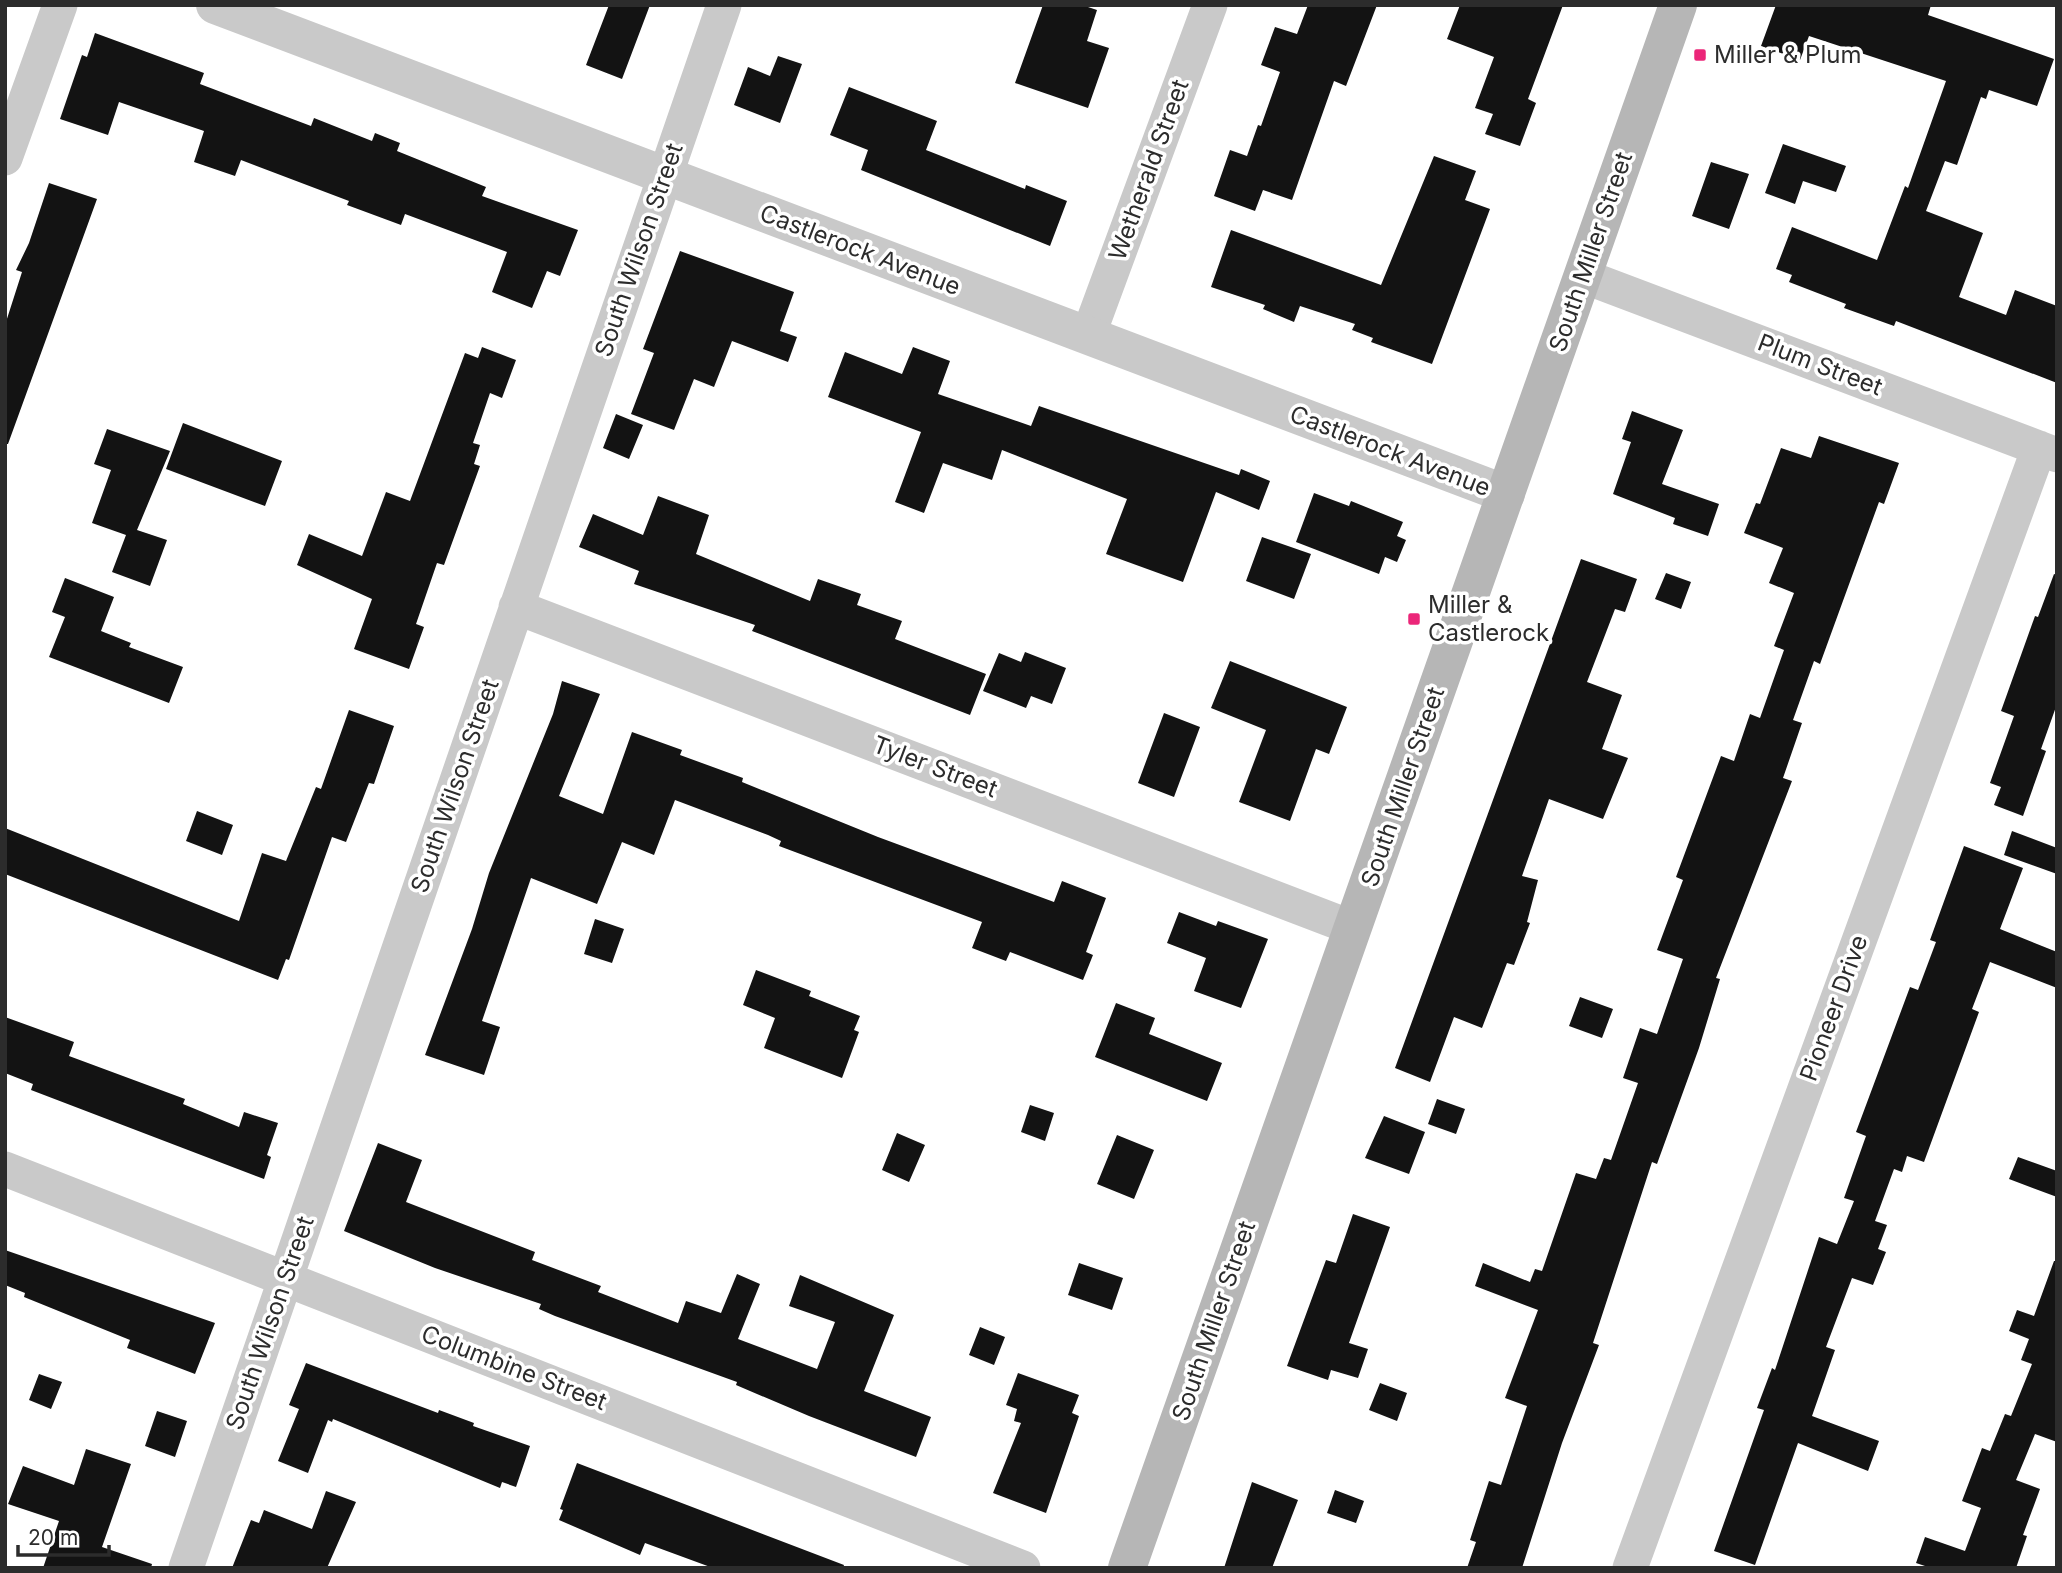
<svg xmlns="http://www.w3.org/2000/svg" width="2062" height="1573" font-family="Inter,sans-serif">
  <style>
    .building { fill: #131313 }
    .lines { fill: none; stroke-linecap: round; stroke-linejoin: round }
    .minor { stroke: #c9c9c9; stroke-width: 35 }
    .tertiary { stroke: #c9c9c9; stroke-width: 38 }
    .secondary { stroke: #b6b6b6; stroke-width: 38 }
    .poi-dot { fill: #eb2679; stroke: #fff; stroke-width: 2.5 }
    .labels { text-anchor: middle; stroke-width: 7; stroke-linejoin: round; paint-order: stroke }
    .poi-label { font-size: 24px; fill: #2c2c2c; stroke: #fff; text-anchor: start }
    .street-label { font-size: 24px; fill: #2c2c2c; stroke: #fff }
  </style>
  <rect width="100%" height="100%" fill="#fff"/>
  <!-- building -->
  <path class="building" d="M609,5h41l-28,74 -36,-14z
    M1043,5h39l15,5 -10,31 22,7 -21,60 -73,-25z
    M1308,5h69l-31,81 -12,-5 -42,119 -29,-10 -8,21 -41,-15 16,-46 17,6 11,-31 3,1 19,-54 -19,-7 14,-38 22,7z
    M1460,5h103l-35,94 8,4 -16,43 -35,-12 8,-20 -18,-6 19,-51 -47,-18z
    M1776,5h155l-3,10 126,44 -17,47 -48,-16 -3,9 -5,-2 -24,68 -12,-4 -19,50 57,22 -24,64 47,18 9,-25 42,16v77l-161,-62 -2,5 -50,-18 2,-4 -57,-22 3,-7 -16,-6 16,-42 85,33 28,-74 3,2 38,-107 -137,-45 -9,24 -39,-14z
    M95,33l109,40 -4,11 111,42 3,-8 58,23 3,-8 25,10 -3,8 89,36 -4,9 96,34 -18,46 -13,-5 -15,37 -40,-16 15,-40 -102,-38 -4,11 -54,-20 2,-4 -108,-41 -6,16 -41,-14 10,-31 -85,-29 -11,33 -48,-16 22,-64 5,2z
    M778,56l24,8 -22,59 -46,-18 14,-38 22,9z
    M849,87l88,34 -11,29 99,39 1,-4 41,16 -17,45 -189,-76 7,-20 -38,-15z
    M1783,144l63,22 -10,26 -33,-11 -8,23 -30,-11z
    M1434,156l42,15 -11,29 25,9 -58,155 -61,-22 2,-4 -21,-8 3,-6 -55,-18 -6,16 -31,-13 2,-4 -54,-18 20,-57 150,55z
    M1711,162l38,12 -20,55 -37,-13z
    M49,183l48,16 -89,245h-3v-119l17,-53 -6,-2 13,-27z
    M680,251l114,41 -14,39 17,6 -9,25 -56,-21 -18,46 -20,-8 -20,51 -43,-16 23,-61 -11,-4z
    M482,347l34,13 -14,38 -12,-5 -17,50 7,2 -6,19 6,2 -36,99 -7,-2 -21,61 8,3 -15,42 -55,-20 18,-50 -75,-34 12,-31 53,22 24,-64 24,9 55,-148 13,5z
    M913,347l37,14 -12,33 93,32 8,-20 200,69 2,-6 29,12 -11,29 -43,-18 -33,90 -77,-28 21,-55 -125,-49 -10,30 -49,-17 -19,50 -29,-11 26,-70 -93,-35 17,-45 57,22z
    M1632,411l51,19 -21,54 57,20 -11,32 -35,-12 2,-6 -62,-24 18,-52 -9,-3z
    M616,414l27,11 -14,34 -26,-11z
    M183,423l99,38 -17,45 -99,-37z
    M107,429l63,22 -33,79 30,10 -17,46 -38,-14 14,-37 -34,-12 19,-53 -17,-6z
    M1819,436l80,27 -15,41 -5,-2 -59,162 -6,-3 -21,59 9,3 -19,55 9,3 -76,197 4,1 -21,69 -42,116 -5,-2 -59,181 6,2 -37,98 -40,125h-55l9,-26 -6,-2 19,-59 12,4 26,-79 -22,-8 33,-88 -63,-24 8,-23 47,19 5,-13 7,2 34,-98 20,6 8,-21 7,2 27,-77 -15,-5 17,-50 17,6 26,-75 -26,-9 26,-70 -7,-3 45,-121 13,5 16,-47 10,4 24,-68 -10,-4 20,-53 -25,-10 14,-35 -39,-15 12,-30 4,1 21,-56 30,10z
    M1314,493l35,13 2,-5 52,21 -6,14 9,4 -9,22 -12,-5 -6,17 -83,-32z
    M658,496l51,19 -13,39 114,47 8,-22 43,15 -4,11 45,16 -7,18 91,35 -16,41 -218,-84 3,-6 -121,-41 5,-13 -60,-24 14,-33 50,21z
    M1262,537l49,17 -17,45 -48,-18z
    M1581,559l56,20 -12,33 -10,-3 -28,73 35,13 -20,54 26,9 -25,61 -54,-20 -27,77 16,4 -11,42 3,1 -16,42 -7,-2 -25,65 -28,-11 -24,65 -35,-14z
    M1666,573l25,9 -10,27 -26,-10z
    M2054,574l3,1v129l-16,45 5,2 -23,65 -29,-11 7,-18 -11,-4 24,-67 -13,-5 34,-95 3,1z
    M65,578l49,19 -13,34 30,12 -2,4 54,20 -14,36 -120,-46 16,-40 -13,-5z
    M1025,652l41,16 -14,36 -21,-8 -5,12 -43,-17 16,-38 22,9z
    M1230,661l117,46 -18,47 -13,-5 -26,72 -51,-19 27,-72 -55,-22z
    M562,681l38,13 -41,102 44,18 29,-82 50,18 -2,5 63,23 -1,4 136,55 176,65 8,-21 44,17 -20,54 7,3 -10,25 -73,-28 -4,9 -34,-13 10,-26 -203,-76 2,-5 -13,-6 -93,-35 -21,55 -32,-13 -25,62 -66,-26 -49,143 18,6 -16,48 -59,-20 47,-126 17,-56 64,-159z
    M349,710l45,16 -20,58 -5,-1 -23,59 -14,-5 -43,123 -3,-1 -8,21 -273,-106v-46l234,93 23,-68 24,8 30,-74 5,2z
    M1164,713l36,14 -26,70 -36,-14z
    M197,811l36,14 -11,30 -36,-14z
    M2012,831l45,17v26l-53,-19z
    M1964,846l59,22 -23,61 57,23v36l-67,-26 -18,47 7,3 -55,150 -17,-6 -5,16 -8,-3 -19,52 12,4 -9,24 8,3 -13,33 -21,-7 -26,69 9,3 -23,66 67,25 -11,30 -70,-28 -43,122 -41,-14 50,-141 -7,-2 15,-40 3,2 44,-133 18,7 17,-43 -10,-3 22,-62 -10,-4 54,-145 8,3 18,-48 -6,-2z
    M1179,912l37,14 2,-5 50,18 -27,69 -47,-17 12,-33 -39,-15z
    M595,919l29,10 -12,34 -28,-9z
    M756,970l55,21 -2,5 51,20 -6,14 5,2 -17,46 -78,-30 11,-30 -32,-13z
    M1580,997l33,12 -11,29 -33,-12z
    M1116,1003l39,15 -6,16 73,29 -15,38 -112,-44z
    M5,1017l69,25 -5,14 116,43 -2,5 56,23 5,-15 34,11 -11,32 4,2 -7,22 -233,-89 2,-6 -28,-11z
    M1437,1099l28,10 -9,25 -28,-10z
    M1030,1105l24,8 -9,28 -24,-9z
    M1384,1116l41,16 -16,42 -44,-16z
    M897,1133l28,12 -16,37 -27,-12z
    M1117,1135l37,15 -20,49 -37,-15z
    M378,1143l44,17 -16,42 129,50 -3,8 69,26 -3,6 80,31 8,-22 35,12 16,-39 23,10 -22,55 79,30 18,-47 -46,-16 11,-31 94,40 -30,76 67,26 -15,40 -107,-41 -73,-31 1,-3 -182,-66 -16,-7 2,-5 -106,-36 -91,-37z
    M2018,1157l39,14v26l-48,-18z
    M1353,1214l37,13 -41,116 19,6 -10,29 -27,-8 -3,10 -41,-14 39,-106 10,3z
    M5,1250l210,73 -20,51 -68,-26 3,-8 -106,-43 1,-4 -20,-8z
    M2054,1261h3v181l-22,-8 -19,46 24,9 -17,46 4,1 -11,32h-85l-15,-5 9,-26 40,14 16,-43 -19,-7 20,-53 8,3 15,-37 6,2 21,-52 -11,-4 8,-21 -20,-8 8,-21 17,6z
    M1079,1263l44,15 -11,32 -44,-15z
    M980,1327l25,10 -11,28 -25,-10z
    M306,1363l132,50 1,-3 35,13 -1,3 57,20 -14,41 -14,-5 -2,6 -167,-69 -1,3 -4,-2 -20,53 -30,-12 21,-52 -10,-4z
    M1018,1373l61,22 -7,18 7,3 -33,97 -53,-20 28,-70 -7,-2 3,-12 -11,-4z
    M39,1374l23,8 -11,27 -22,-9z
    M1380,1383l27,10 -10,28 -28,-11z
    M157,1411l30,10 -12,36 -30,-11z
    M86,1449l45,15 -29,83 50,17 -1,4h-108l16,-47 -51,-17 15,-38 51,19z
    M577,1463l267,102 -1,3h-130l-68,-25 -5,12 -81,-35 4,-10 -3,-1z
    M1252,1482l46,18 -26,68h-48z
    M1335,1490l29,11 -8,22 -29,-10z
    M326,1491l30,11 -29,66h-95l19,-48 8,3 5,-13 48,19z"/>
  <g class="lines">
    <!-- minor -->
    <path class="minor" d="M5,158l55,-153
      M1583,276l474,179
      M1088,336l122,-331
      M516,607l837,321
      M5,1169l1018,399
      M186,1568l538,-1563
      M1630,1568l409,-1120"/>
    <!-- tertiary -->
    <path class="tertiary" d="M215,5l1291,489"/>
    <!-- secondary -->
    <path class="secondary" d="M1127,1568l551,-1563"/>
  </g>
  <!-- markers -->
  <g class="poi-dot">
    <rect x="1693" y="48" width="14" height="14" rx="3.5"/>
    <rect x="1407" y="612" width="14" height="14" rx="3.5"/>
  </g>
  <g class="labels">
    <!-- poi labels -->
    <g class="poi-label">
      <text x="1714" y="63">Miller &amp; Plum</text>
      <text x="1428" y="613">Miller &amp;<tspan x="1428" dy="28">Castlerock</tspan></text>
    </g>
    <!-- street labels -->
    <g class="street-label">
      <text transform="translate(1149 170) rotate(-70)" y="8">Wetherald Street</text>
      <text transform="translate(639 250) rotate(-71)" y="8">South Wilson Street</text>
      <text transform="translate(860 250) rotate(21)" y="8">Castlerock Avenue</text>
      <text transform="translate(1591 252) rotate(-71)" y="8">South Miller Street</text>
      <text transform="translate(1820 365) rotate(21)" y="8">Plum Street</text>
      <text transform="translate(1390 451) rotate(21)" y="8">Castlerock Avenue</text>
      <text transform="translate(935 767) rotate(21)" y="8">Tyler Street</text>
      <text transform="translate(455 786) rotate(-71)" y="8">South Wilson Street</text>
      <text transform="translate(1403 787) rotate(-71)" y="8">South Miller Street</text>
      <text transform="translate(1834 1008) rotate(-70)" y="8">Pioneer Drive</text>
      <text transform="translate(1214 1321) rotate(-71)" y="8">South Miller Street</text>
      <text transform="translate(270 1323) rotate(-71)" y="8">South Wilson Street</text>
      <text transform="translate(514 1368) rotate(21)" y="8">Columbine Street</text>
    </g>
  </g>
  <!-- border -->
  <rect width="2062" height="1573" fill="none" stroke="#2c2c2c" stroke-width="14"/>
  <!-- scale -->
  <path d="M18 1545v10h91v-10" fill="none" stroke="#2c2c2c" stroke-width="3.5"/>
  <text x="28" y="1545" font-size="21" fill="#2c2c2c" stroke="#ffffff" stroke-width="5" paint-order="stroke">20 m</text>
</svg>
